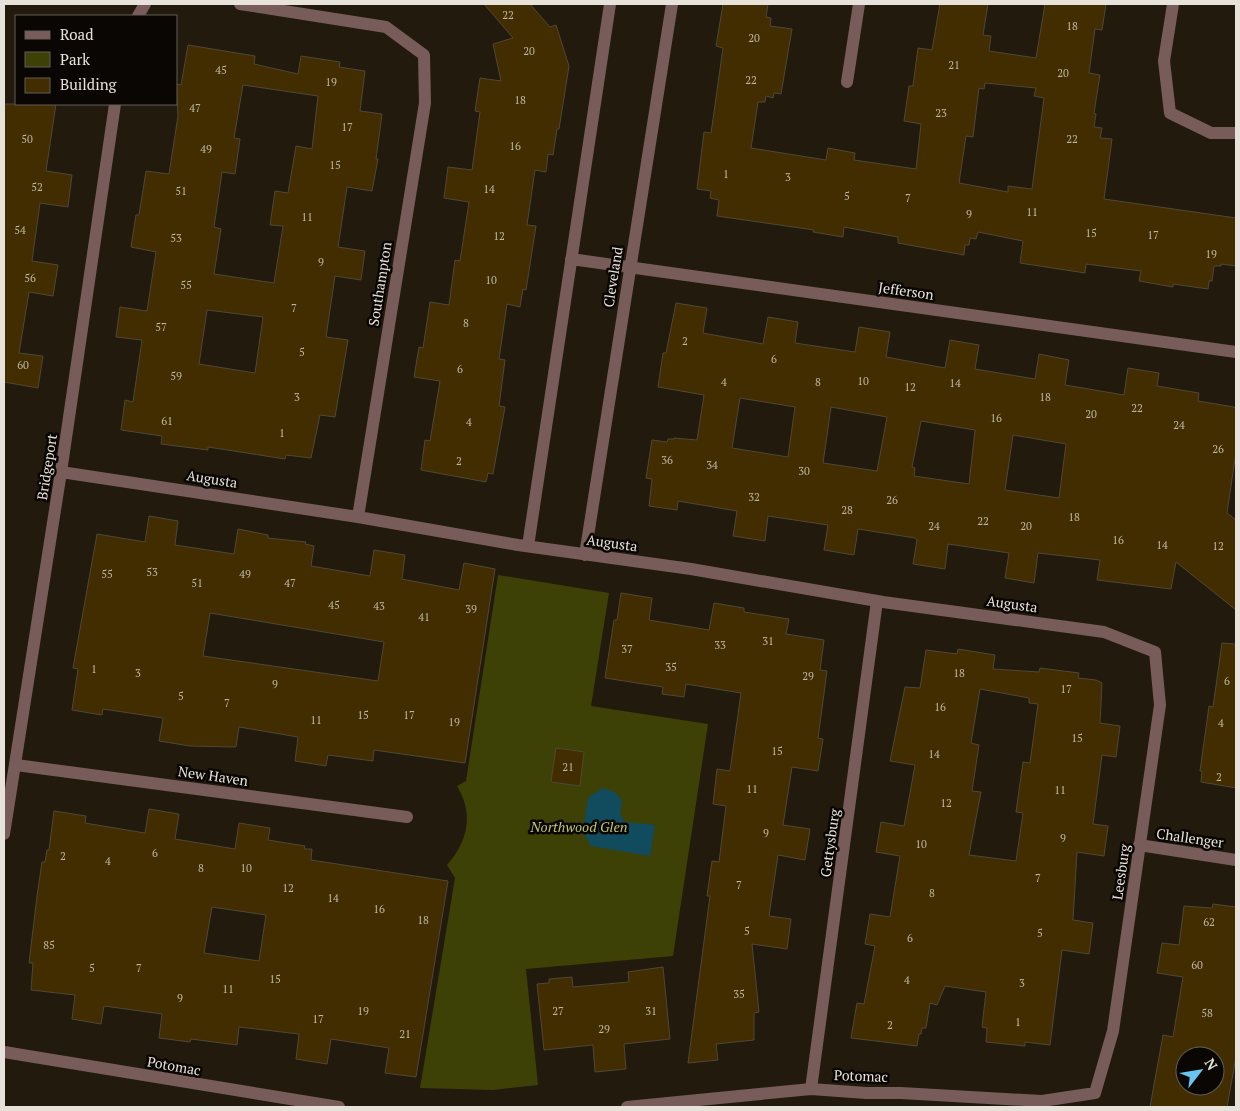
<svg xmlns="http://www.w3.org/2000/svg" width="1240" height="1111" font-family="'PT Serif',serif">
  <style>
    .green { fill: #3d4105 }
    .water { fill: #114b5e }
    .building { fill: #422d00; stroke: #504738; fill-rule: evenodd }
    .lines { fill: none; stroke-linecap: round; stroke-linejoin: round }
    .minor { stroke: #785c5a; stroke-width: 12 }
    .labels { text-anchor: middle; stroke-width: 5; stroke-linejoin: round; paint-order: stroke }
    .number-label { font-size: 11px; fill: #beb6a4 }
    .street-label { font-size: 14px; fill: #e8e3da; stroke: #090603 }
    .park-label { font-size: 14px; font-style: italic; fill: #bec66f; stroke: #090603 }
  </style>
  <rect width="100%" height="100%" fill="#221a0d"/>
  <!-- green -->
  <path class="green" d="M498,575l111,18 -18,113 117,18 -35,232 -147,13 12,116 -45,5 -73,-2 35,-210 -8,-13c21,-24 27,-51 10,-79l9,-5z"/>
  <!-- water -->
  <path class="water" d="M602,788l13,4 7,9 -2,13 5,8 30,3 -5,31 -59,-10 -8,-14 5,-34z"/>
  <!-- building -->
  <path class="building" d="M484,4h46l20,23 6,-2 13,41 -10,63h-2l-4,26 -5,-1 -2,18 -11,-2 -8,55 9,1 -10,64 -3,-1 -3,18 -13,-3 -8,55 6,1 -6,46 6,1 -12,67 -5,-1 -2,9 -65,-12 4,-30 5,1 10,-60 -26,-4 5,-30 4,1 7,-46 19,3 6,-45 5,1 9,-59 -25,-4 4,-31 24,3 8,-58 -5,-1 5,-33 21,3 -8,-37 20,-6z
    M723,4h45l-2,13 5,1 -1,8 22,3 -11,65 -7,-1 -1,5 -7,-2 -1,6h-7l-7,46 75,12 2,-12 27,5 -1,7 62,9 5,-45 -17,-3 5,-35h4l5,-38 14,2 8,-46h48l-5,31 8,1 -2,15 47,7 9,-54h61l-4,26 -7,-1 -6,44 11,2 -6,38 2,1 -2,13 8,1 -2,10 12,1 -8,60 132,19v48l-15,-2v2h-7l-2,15h-3l-1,8 -35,-5v3l-34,-6 2,-10 -55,-7 -1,9 -65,-10 3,-22 -45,-9 -2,7 -6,-1 -1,7h-4l-1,10 -66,-12v-6l-54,-10 -1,10 -30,-5 1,-2 -97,-14 2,-16 -9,-2 1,-7 -14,-2 7,-57 7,1 12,-85 -7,-2zM985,83l51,5 -2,8 10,2 -12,91 -24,-3v6l-49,-9 7,-47 7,1 6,-49 5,1z
    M188,45l67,11 -1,8 44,10 3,-18 39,6 -1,5 26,4 -5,40 22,3 -6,45h2l-6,32 -25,-4 -9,60 27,4 -4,29 -26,-4 -9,61 22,3 -13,77 -15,-2 -9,43 -25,-3 -1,4 -77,-12v3l-47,-6 1,-8 -41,-6 4,-30 8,2 9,-62 -26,-3 4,-30 27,4 9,-59 -25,-5 5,-32h3l7,-44 23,3 9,-58 -2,-32 5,1zM243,85l75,11 -6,53 -16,-3 -8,47 -13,-2 -5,34 13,1 -9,57 -60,-9 7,-45 -7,-2 8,-55 13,2 5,-35 -6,-1zM207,310l56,7 -8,56 -56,-9z
    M4,104h52l-10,67 26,4 -4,32 -28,-4 -8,58 26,4 -5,31 -24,-4 -10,61 24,3 -5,32 -34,-6z
    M676,303l31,5 -4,25 60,11 5,-27 30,5 -3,21 60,9 4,-25 31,5 -4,25 59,11 5,-28 29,5 -4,24 60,10 4,-25 30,6 -4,25 59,10 4,-27 31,5 -2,13 42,7 -1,8 36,6 2,2v43l-9,61 9,7v90l-60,-48 -5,27 -74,-9 3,-20 -62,-7 -4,30 -29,-5 4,-25 -61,-9 -3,25 -32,-5 4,-24 -2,-2 -57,-9 -4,26 -30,-5 4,-25 -60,-9 -3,25 -32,-5 4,-25 -59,-10 -1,9 -28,-4 3,-27 -6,-1 6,-38 15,2 1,-3h6v-1l23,2 7,-45 -46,-8 5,-34h3zM740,398l55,9 -7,50 -56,-9zM831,407l56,10 -10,54 -54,-8zM921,421l54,9 -6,54 -55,-8 1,-8 -3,-1zM1013,435l53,9 -7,54 -54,-8z
    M149,516l29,5 -3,24 59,9 4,-25 30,6v3l38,4 -1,2 9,2 -3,20 59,10 4,-26 31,5 -3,24 57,11 5,-27 31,6 -30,194 -91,-13 -1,11 -45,-6 -2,11 -31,-5 3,-24 -59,-10 -3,20 -46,-1 -31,-5 4,-23 -60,-9 -1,6 -30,-5 6,-41 -5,-1 24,-134 48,8zM210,613l174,29 -6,39 -175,-25z
    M621,593l31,5 -3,22 60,10 5,-27 30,5v4l45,7 -3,15 38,6 -4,30 7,1 -9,67 5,1 -5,32 -26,-4 -9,58 27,4 -5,31 -27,-5 -9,61 22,3 -4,30 -35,-5 7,68 -5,1v27l-38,4 2,16 -30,3 22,-167h-3l5,-35 7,1 7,-56 -13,-2 4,-35 13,2 11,-78 -55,-9 -2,13 -22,-3 1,-7 -58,-9 9,-58h3z
    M1222,643l14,1v144l-35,-6 1,-11h-2l9,-65 4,1z
    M958,649l37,6 -2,14 46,3 1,-4 39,5 -1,5 18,2 6,3 -2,40 20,3 -4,31 -14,-2 -9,69 15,2 -4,30 -27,-4 -4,68 20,3 -4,31 -27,-4 -12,95 -25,-3v4l-39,-4 1,-14 -5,-1 4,-35 -41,-6 -8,19 -7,-2 -4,25h-4l-1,6h-2l-2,12 -66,-8 6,-35 7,1 11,-58 -10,-2 5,-30 20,3 10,-61 -24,-4 5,-30 23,4 11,-61 -25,-4 15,-74 15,1 6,-38 31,4zM980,689l49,9v5l9,1 -8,59 -7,-1 -7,50 7,1 -7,48 -47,-6 12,-63 -9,-1 7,-46 -8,-2z
    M556,748l28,4 -4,34 -29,-4z
    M149,809l30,5 -4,25 60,10 4,-26 31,5 -2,12 37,6 -1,3h8l-1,11 137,21 -32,196 -31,-4 4,-25 -58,-9 -4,25 -31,-5 3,-25 -60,-7 -2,18 -46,-6 -1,3 -31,-4 3,-24 -58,-8 -3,18 -29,-5 3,-24 -44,-5 2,-27h-4l8,-67 5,-34h3l2,-12h2l5,-39 32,5 -1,7 60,10zM212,907l54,8 -7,46 -55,-8z
    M1213,904l23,3v150l-9,50h-77l13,-72 10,2 10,-60 -26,-4 5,-30 17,2 5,-39 28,2zM1185,1056h30v30h-30z
    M663,967l7,72 -46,5 2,25 -31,3 -2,-27 -49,5 -7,-66 12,-1v-4l23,-2 1,10 56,-5 -1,-10z"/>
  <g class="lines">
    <!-- minor -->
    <path class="minor" d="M240,4l146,23 38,28 1,48 -67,414
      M1173,4l-9,57 6,52 41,20h25
      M138,16l7,-12
      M847,82l12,-78
      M571,259l665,93
      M61,472l297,45 160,28 173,24 192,33 221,30 51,20 5,53 -47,326 -18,62 -53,8 -141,-8h-35l-55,-4 -184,18
      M528,546l82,-542
      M585,555l87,-551
      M16,765l391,52
      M4,834l57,-362 54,-368
      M1139,845l97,15
      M4,1052l335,55
      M811,1089l66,-488"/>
  </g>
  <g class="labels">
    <!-- number labels -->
    <g class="number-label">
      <text x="508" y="19">22</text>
      <text x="1072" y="30">18</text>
      <text x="754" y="42">20</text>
      <text x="529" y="55">20</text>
      <text x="954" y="69">21</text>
      <text x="221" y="74">45</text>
      <text x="1063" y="77">20</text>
      <text x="751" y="84">22</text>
      <text x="331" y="86">19</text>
      <text x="520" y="104">18</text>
      <text x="195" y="112">47</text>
      <text x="941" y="117">23</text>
      <text x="347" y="131">17</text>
      <text x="27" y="143">50</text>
      <text x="1072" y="143">22</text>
      <text x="515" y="150">16</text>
      <text x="206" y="153">49</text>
      <text x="335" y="169">15</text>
      <text x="726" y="178">1</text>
      <text x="788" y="181">3</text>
      <text x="37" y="191">52</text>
      <text x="489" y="193">14</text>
      <text x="181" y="195">51</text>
      <text x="847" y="200">5</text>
      <text x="908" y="202">7</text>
      <text x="1032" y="216">11</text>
      <text x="969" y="218">9</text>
      <text x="307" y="221">11</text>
      <text x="20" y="234">54</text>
      <text x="1091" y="237">15</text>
      <text x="1153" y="239">17</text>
      <text x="499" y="240">12</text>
      <text x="176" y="242">53</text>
      <text x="1211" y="258">19</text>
      <text x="321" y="266">9</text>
      <text x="30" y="282">56</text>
      <text x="491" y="284">10</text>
      <text x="186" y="289">55</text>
      <text x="294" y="312">7</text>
      <text x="466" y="327">8</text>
      <text x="161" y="331">57</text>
      <text x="685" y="345">2</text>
      <text x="302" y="356">5</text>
      <text x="774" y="363">6</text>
      <text x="23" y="369">60</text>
      <text x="460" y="373">6</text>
      <text x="176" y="380">59</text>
      <text x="863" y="385">10</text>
      <text x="724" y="386">4</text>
      <text x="818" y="386">8</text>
      <text x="955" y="387">14</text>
      <text x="910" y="391">12</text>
      <text x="297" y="401">3</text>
      <text x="1045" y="401">18</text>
      <text x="1137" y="412">22</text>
      <text x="1091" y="418">20</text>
      <text x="996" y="422">16</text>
      <text x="167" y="425">61</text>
      <text x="469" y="426">4</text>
      <text x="1179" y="429">24</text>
      <text x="282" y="437">1</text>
      <text x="1218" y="453">26</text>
      <text x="667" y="464">36</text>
      <text x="459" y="465">2</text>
      <text x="712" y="469">34</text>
      <text x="804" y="475">30</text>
      <text x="754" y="501">32</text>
      <text x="892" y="504">26</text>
      <text x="847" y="514">28</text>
      <text x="1074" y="521">18</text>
      <text x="983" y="525">22</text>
      <text x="934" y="530">24</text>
      <text x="1026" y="530">20</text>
      <text x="1118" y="544">16</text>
      <text x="1162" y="549">14</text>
      <text x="1218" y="550">12</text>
      <text x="152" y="576">53</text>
      <text x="107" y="578">55</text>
      <text x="245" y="578">49</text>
      <text x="197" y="587">51</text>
      <text x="290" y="587">47</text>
      <text x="334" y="609">45</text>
      <text x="379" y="610">43</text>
      <text x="471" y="613">39</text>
      <text x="424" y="621">41</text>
      <text x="768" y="645">31</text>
      <text x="720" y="649">33</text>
      <text x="627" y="653">37</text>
      <text x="671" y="671">35</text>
      <text x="94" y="673">1</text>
      <text x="138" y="677">3</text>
      <text x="959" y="677">18</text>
      <text x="808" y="680">29</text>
      <text x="1227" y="685">6</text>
      <text x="275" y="688">9</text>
      <text x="1066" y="693">17</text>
      <text x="181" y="700">5</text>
      <text x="227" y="707">7</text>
      <text x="940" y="711">16</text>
      <text x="363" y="719">15</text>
      <text x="409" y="719">17</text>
      <text x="316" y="724">11</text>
      <text x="454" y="726">19</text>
      <text x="1221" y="727">4</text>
      <text x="1077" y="742">15</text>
      <text x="777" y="755">15</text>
      <text x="934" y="758">14</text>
      <text x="568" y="771">21</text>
      <text x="1219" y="781">2</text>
      <text x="752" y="793">11</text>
      <text x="1060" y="794">11</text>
      <text x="946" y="807">12</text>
      <text x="766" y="837">9</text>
      <text x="1063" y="842">9</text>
      <text x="921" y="848">10</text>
      <text x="155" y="857">6</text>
      <text x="63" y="860">2</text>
      <text x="108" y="865">4</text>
      <text x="201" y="872">8</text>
      <text x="246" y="872">10</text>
      <text x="1038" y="882">7</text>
      <text x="739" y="889">7</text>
      <text x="288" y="892">12</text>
      <text x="932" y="897">8</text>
      <text x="333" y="902">14</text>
      <text x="379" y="913">16</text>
      <text x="423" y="924">18</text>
      <text x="1209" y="926">62</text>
      <text x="747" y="935">5</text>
      <text x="1040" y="937">5</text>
      <text x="910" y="942">6</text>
      <text x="49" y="949">85</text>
      <text x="1197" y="969">60</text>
      <text x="92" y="972">5</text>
      <text x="139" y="972">7</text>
      <text x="275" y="983">15</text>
      <text x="907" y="984">4</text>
      <text x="1022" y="987">3</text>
      <text x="228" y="993">11</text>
      <text x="739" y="998">35</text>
      <text x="180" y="1002">9</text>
      <text x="363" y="1015">19</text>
      <text x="558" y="1015">27</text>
      <text x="651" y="1015">31</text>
      <text x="1207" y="1017">58</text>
      <text x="318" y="1023">17</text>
      <text x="1018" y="1026">1</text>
      <text x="890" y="1029">2</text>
      <text x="604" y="1033">29</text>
      <text x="405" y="1038">21</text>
    </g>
    <!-- street labels -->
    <g class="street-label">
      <text transform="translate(613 277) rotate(-81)" y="5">Cleveland</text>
      <text transform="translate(380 284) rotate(-81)" y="5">Southampton</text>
      <text transform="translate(906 291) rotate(8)" y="5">Jefferson</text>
      <text transform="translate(47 467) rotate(-81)" y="5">Bridgeport</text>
      <text transform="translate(212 479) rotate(9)" y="5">Augusta</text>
      <text transform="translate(612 543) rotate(8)" y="5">Augusta</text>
      <text transform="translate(1012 604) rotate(8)" y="5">Augusta</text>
      <text transform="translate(213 776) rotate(8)" y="5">New Haven</text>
      <text transform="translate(1190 838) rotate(8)" y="5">Challenger</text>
      <text transform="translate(830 843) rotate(-82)" y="5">Gettysburg</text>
      <text transform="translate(1121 872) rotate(-82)" y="5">Leesburg</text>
      <text transform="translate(174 1066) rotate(10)" y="5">Potomac</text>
      <text transform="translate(861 1076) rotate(2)" y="5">Potomac</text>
    </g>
    <!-- park labels -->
    <g class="park-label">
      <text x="579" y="832">Northwood Glen</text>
    </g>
  </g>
  <!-- border -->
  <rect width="1240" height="1111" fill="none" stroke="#e8e3da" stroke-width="10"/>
  <!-- legend -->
  <rect x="15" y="15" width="162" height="90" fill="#090603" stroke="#625e59"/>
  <rect x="25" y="31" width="25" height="8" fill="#785c5a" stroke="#625e59"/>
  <text x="60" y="40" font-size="15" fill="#e8e3da">Road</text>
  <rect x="25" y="52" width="25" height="15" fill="#3d4105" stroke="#625e59"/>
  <text x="60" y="65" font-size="15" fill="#e8e3da">Park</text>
  <rect x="25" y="78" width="25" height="15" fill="#422d00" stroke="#625e59"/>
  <text x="60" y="90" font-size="15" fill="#e8e3da">Building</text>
  <!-- north arrow -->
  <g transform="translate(1200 1071) rotate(59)"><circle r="24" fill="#090603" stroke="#625e59"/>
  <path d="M0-4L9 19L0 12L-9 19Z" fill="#68c4f0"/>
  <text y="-8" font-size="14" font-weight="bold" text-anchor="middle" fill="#e8e3da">N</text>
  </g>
</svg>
